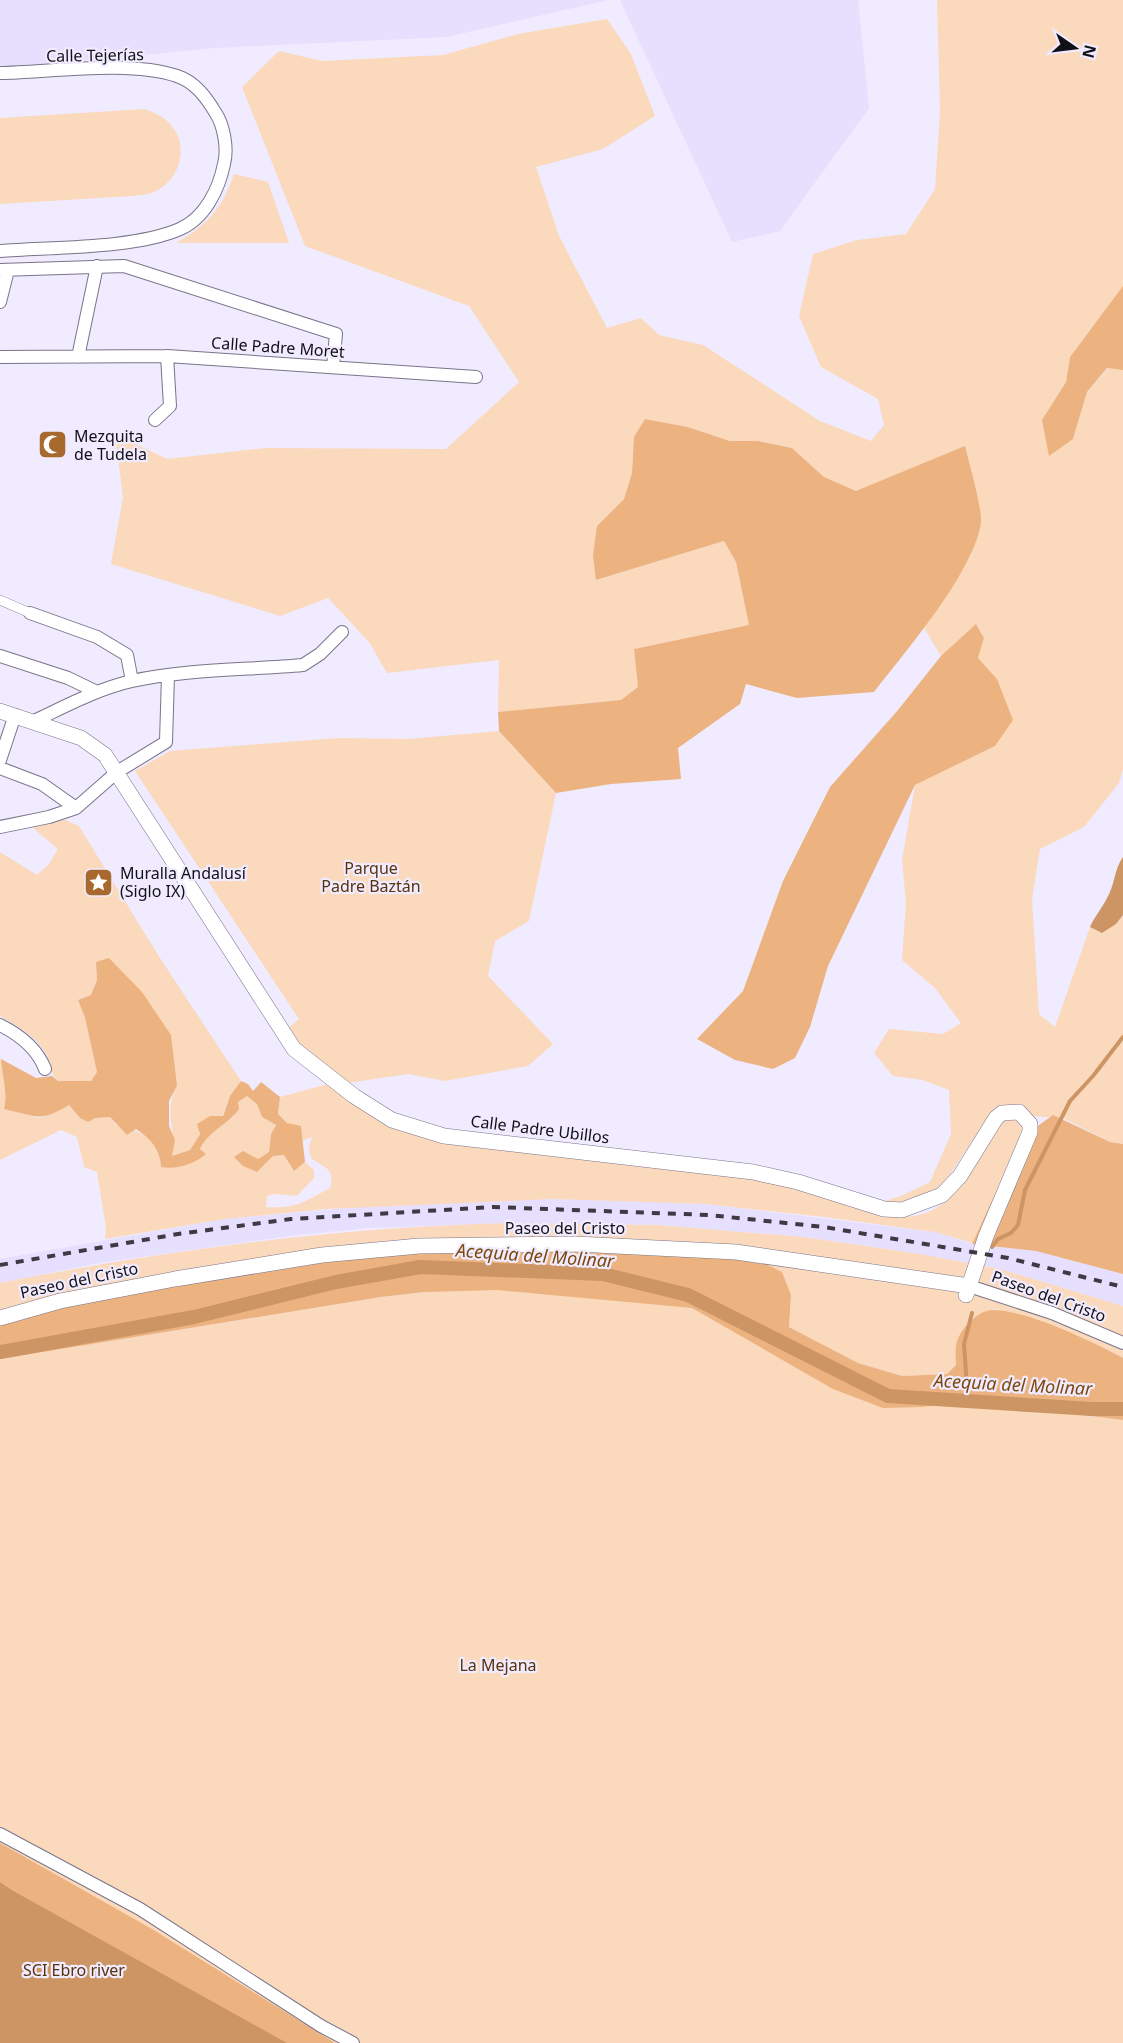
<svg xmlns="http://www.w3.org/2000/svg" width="1123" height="2043" font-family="'Noto Sans',sans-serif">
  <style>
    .built { fill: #e6dffe }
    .green { fill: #fbd9bd }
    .forest { fill: #ecb381 }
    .water { fill: #cd9564 }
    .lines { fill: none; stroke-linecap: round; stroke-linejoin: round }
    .stream { stroke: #cd9564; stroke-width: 4 }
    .canal { stroke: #cd9564; stroke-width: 14 }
    .pedestrian-casing { stroke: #797489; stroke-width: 10 }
    .minor-casing { stroke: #797489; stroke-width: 14 }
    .tertiary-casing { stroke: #797489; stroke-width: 16 }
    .pedestrian { stroke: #fff; stroke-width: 9 }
    .minor { stroke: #fff; stroke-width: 12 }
    .tertiary { stroke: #fff; stroke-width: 15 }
    .rail { stroke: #3d3a44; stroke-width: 4; stroke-dasharray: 8 8; stroke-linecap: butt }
    .labels { text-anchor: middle; stroke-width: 4.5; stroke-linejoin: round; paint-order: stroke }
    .street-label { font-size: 16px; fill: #121017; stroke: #f0ebfe }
    .poi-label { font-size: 16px; fill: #121017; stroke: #f0ebfe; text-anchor: start }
    .park-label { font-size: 16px; fill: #58320b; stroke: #f0ebfe }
    .water-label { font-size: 18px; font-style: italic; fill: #7d480c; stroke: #f0ebfe }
  </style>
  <rect width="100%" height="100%" fill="#f0ebfe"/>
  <!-- built -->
  <path class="built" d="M0,0h608l-161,37 -233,11 -214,21z
    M620,0h238l11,108 -89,123 -48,11z
    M554,1199l151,5 230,28 37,12 64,7 87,23v32l-123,-37 -80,-15 -116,-17 -147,-12 -143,-2 -146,5 -71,7 -199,28 -98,20v-24l225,-40 145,-13z"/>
  <!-- green -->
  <path class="green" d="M937,0h186v287l-53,70 -4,25 -24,38 31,19 14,-47 21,-24 15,2v399l-4,14 -35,44 -44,22 -8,50 7,115 16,13 35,-100 12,6 14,-9 7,-9v229l-13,-2 -47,-24 -33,-2 -20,-8 -17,2 -53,79 -34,14 -24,-1 19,-6 29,-14 21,-48 -2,-44 -26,-10 -30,-4 -19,-23 15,-24 54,5 18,-11 -26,-35 -33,-28 4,-57 -4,-43 13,-75 80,-39 2,-67 -19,-21 6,-20 -7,-13 -36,31 -17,-28 48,-74 -88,-74 -28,11 -32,-14 -32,-29 -34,-7h-28l-42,-14 -43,-8 -11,18 -2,36 -8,26 -27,27 -1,54 128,-39 12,21 13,63 -115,24 4,38 -17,13 -123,12 1,-52 -112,13 -18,-31 -41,-44 -48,18 -169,-52 12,-67 -8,-63 52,25 99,-11 180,1 73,-67 -50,-76 -164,-60 -63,-159 37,-36 43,10 121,-6 75,-21 89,-15 24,35 24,62 -52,33 -67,18 23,69 48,92 34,-10 18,17 44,10 117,76 51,20 13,-16 -6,-26 -57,-32 -22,-51 14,-62 44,-14 49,-6 29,-45 5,-78z
    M145,109c7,3 15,6 21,11 25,21 16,58 -10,71 -7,4 -16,4 -23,5l-133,8v-86z
    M234,174l34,8 21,61h-113c30,-17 47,-35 58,-69z
    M499,731l57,62 -27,128 -34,20 -7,35 65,68 -25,22 -83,15 -37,-7 -67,10 -56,-53 14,-12 -164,-248 35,-20 168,-13 70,1z
    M63,819l16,7 79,129 83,126 -11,15 -8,20h-12l-20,34 -18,6c5,-27 -9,-42 5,-70l-81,-124 1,18 -6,15 -13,5 7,18 12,54 -6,9h-33c-9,-8 -7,-19 -13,-29 -11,-17 -28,-26 -45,-36v-164l37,23 12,-11 9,-15 -25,-21z
    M0,1057c3,11 7,40 5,52l34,9 30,-13 11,13 30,-1 6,8c25,5 43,15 45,41l44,-13 -5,-4 6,-12 27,-20 4,-15 10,-6 10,7 5,14 14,8 -5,9 -2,18 -11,7 -1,13 16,-16 11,-1 10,16 11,-9 9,8v8l-17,18 -23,-2 -7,2 -1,11c32,2 37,-5 64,-19 6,-20 -6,-20 -19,-30l-2,-10 3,-11 -11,4v-4l-23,-23 2,-17 55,-15 85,48 332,43 132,43c70,10 86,-45 111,-98l9,-6 26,9 -48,125 -47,-14 -111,-15 -119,-13 -151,-5 -227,10 -102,10 -120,20 1,-11 -9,-56 -13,-5 -7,-30 -16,-7 -61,30z
    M514,1223l143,2 147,12 116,17 80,15 123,37v54l-60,-28 -68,-23 -24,10 -15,25v21l-9,9 -45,2 -44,-13 -69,-36 2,-32 -29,-33 -762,58v-37c172,-34 339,-56 514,-60z
    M504,1283l188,25 57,30 210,63 164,19v623h-1123v-684l381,-62z"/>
  <!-- forest -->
  <path class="forest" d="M1123,286v84l-16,-2 -20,24 -14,47 -24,17 -7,-36 24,-38 4,-25z
    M645,419l43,8 42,14h28l34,7 32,29 32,14 109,-45c4,17 17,61 16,76 -6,49 -76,130 -107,170l-77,6 -51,-14 -6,20 -62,44 3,31 -70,5 -55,9 -57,-62 -1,-19 123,-12 17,-13 -4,-38 115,-24 -13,-63 -12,-21 -128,39 -3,-25 4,-29 27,-27 8,-26 2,-36z
    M976,624l8,14 -6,20 19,21 16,41 -18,26 -80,39 -87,181 -18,61 -15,31 -22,11 -38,-9 -38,-21 46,-48 40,-110 47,-94 68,-77 43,-54z
    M109,958l33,34 29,43 6,51 -8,15v25l6,14 -3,16 18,-6 10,-16 -3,-10 13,-8h13l7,-20 11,-15 7,3 5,7 8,-9 19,15 -2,17 9,9 14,3 4,36 -11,9 -10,-16 -11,1 -16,16 -14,-6 -9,-9 9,-6 15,8 11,-7 2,-18 5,-9 -14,-8 -5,-13 -10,-8 -9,6 1,7c-11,16 -30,21 -39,40l6,5c-12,10 -29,16 -45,13 -1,-18 -10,-28 -25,-38l-9,6 -17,-18 -15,1 -7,4 -8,-4 -11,-13c-30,18 -33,11 -65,4 4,-17 -2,-33 -3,-50l35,19 16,-2 6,5h33l6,-9 -12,-54 -7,-18 13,-5 6,-15 -1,-18z
    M1053,1115l57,27 13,2v130l-87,-23 -64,-7 49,-106z
    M403,1245l286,10 73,7 20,10 9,23 -2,32 69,36 44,13 45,-2 9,-9c0,-6 -1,-13 0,-19 2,-15 21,-36 37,-36 34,0 100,32 130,48v62l-155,-19 -46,6 -39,1 -50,-19 -141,-81 -195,-18 -72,2 -44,5 -381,62v-39l17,-6z
    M0,1843l152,86 183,114h-49l-274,-153 -12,-8z"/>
  <!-- water -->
  <path class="water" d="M1123,857v58l-7,9 -14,9 -12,-6c5,-11 12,-19 17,-29 8,-13 7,-29 16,-41z
    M0,1882l12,8 275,153h-287z"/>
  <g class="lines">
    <!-- stream -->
    <path class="stream" d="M992,1247l6,-8 13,-6 7,-8 7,-35 45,-89 23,-25 30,-39
      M968,1401l-4,-57 8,-31"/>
    <!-- canal -->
    <path class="canal" d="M0,1352l194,-35 142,-35 84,-15 183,7 85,21 200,101 204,13h31"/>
    <defs>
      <path id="pedestrian" d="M0,600l30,13"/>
      <path id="minor" d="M0,73c51,-1 129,-13 177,3 18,6 29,21 38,36 9,13 13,37 9,52 -5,25 -19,54 -44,65 -46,20 -128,18 -180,22
        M0,270l124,-4 212,68 -3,33
        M0,302l8,-32
        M0,357l167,-1 309,21
        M78,357l19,-91
        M155,420l15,-14 -3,-50
        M30,613l67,24 30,18 5,26
        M0,656l68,22 29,14
        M34,721c32,-15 63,-32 98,-40 55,-12 115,-11 171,-16l17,-11 22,-22
        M0,760l15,-45
        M0,768l42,16 34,24
        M0,827l49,-10 27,-9 41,-36 49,-30 2,-67
        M0,1025c20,10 37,23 45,44
        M969,1286l83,27 71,30
        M0,1834l140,75 181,117 32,17"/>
      <path id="tertiary" d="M0,711l81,27 24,17 189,294 60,47 38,24 52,16 309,36 45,10 86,27 18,1 40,-15 18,-19 36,-58 6,-5 17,-1 11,12v8l-44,104 -20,59
        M0,1318l60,-17 115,-22 147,-24 97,-9 157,-2 160,8 233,34"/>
    </defs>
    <!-- pedestrian casing -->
    <use href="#pedestrian" class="pedestrian-casing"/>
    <!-- minor casing -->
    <use href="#minor" class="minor-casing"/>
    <!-- tertiary casing -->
    <use href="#tertiary" class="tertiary-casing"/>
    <!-- pedestrian -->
    <use href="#pedestrian" class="pedestrian"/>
    <!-- minor -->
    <use href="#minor" class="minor"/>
    <!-- tertiary -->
    <use href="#tertiary" class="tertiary"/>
    <!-- rail -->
    <path class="rail" d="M0,1265l178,-31 113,-15 202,-12 216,8 115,12 184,31 115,29"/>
  </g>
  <!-- icons -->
  <defs>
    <symbol id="mosque-square" viewBox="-11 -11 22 22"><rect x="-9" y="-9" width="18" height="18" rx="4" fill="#a7692e" stroke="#f0ebfe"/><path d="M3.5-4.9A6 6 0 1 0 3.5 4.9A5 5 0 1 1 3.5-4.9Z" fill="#fff"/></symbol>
    <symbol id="sight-square" viewBox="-11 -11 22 22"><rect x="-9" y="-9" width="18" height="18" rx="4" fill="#a7692e" stroke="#f0ebfe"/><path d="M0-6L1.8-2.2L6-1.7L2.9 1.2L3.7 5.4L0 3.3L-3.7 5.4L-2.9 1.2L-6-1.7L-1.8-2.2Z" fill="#fff"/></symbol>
  </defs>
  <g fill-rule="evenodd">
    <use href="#mosque-square" x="36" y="428" width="33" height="33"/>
    <use href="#sight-square" x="82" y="866" width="33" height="33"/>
  </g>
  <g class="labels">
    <!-- street labels -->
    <g class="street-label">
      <text transform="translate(95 55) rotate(-1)" y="6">Calle Tejerías</text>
      <text transform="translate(278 347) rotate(4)" y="6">Calle Padre Moret</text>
      <text transform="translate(540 1129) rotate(7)" y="6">Calle Padre Ubillos</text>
      <text x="565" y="1234">Paseo del Cristo</text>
      <text transform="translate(79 1280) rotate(-12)" y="6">Paseo del Cristo</text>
      <text transform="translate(1049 1296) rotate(20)" y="6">Paseo del Cristo</text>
    </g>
    <!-- poi labels -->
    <g class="poi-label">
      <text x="74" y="442">Mezquita<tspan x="74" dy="18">de Tudela</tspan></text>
      <text x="120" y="879">Muralla Andalusí<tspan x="120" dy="18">(Siglo IX)</tspan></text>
    </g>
    <!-- park labels -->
    <g class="park-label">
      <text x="371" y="874">Parque<tspan x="371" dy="18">Padre Baztán</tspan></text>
      <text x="498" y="1671">La Mejana</text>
      <text x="74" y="1976">SCI Ebro river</text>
    </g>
    <!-- water labels -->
    <g class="water-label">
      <text transform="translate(535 1256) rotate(4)" y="6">Acequia del Molinar</text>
      <text transform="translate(1013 1385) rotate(3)" y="6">Acequia del Molinar</text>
    </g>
  </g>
  <!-- north arrow -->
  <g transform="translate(1075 48) rotate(104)" stroke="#f0ebfe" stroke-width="4.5" paint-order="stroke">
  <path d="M0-4.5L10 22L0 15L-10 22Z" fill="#121017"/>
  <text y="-9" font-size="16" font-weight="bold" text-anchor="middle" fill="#121017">N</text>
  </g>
</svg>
